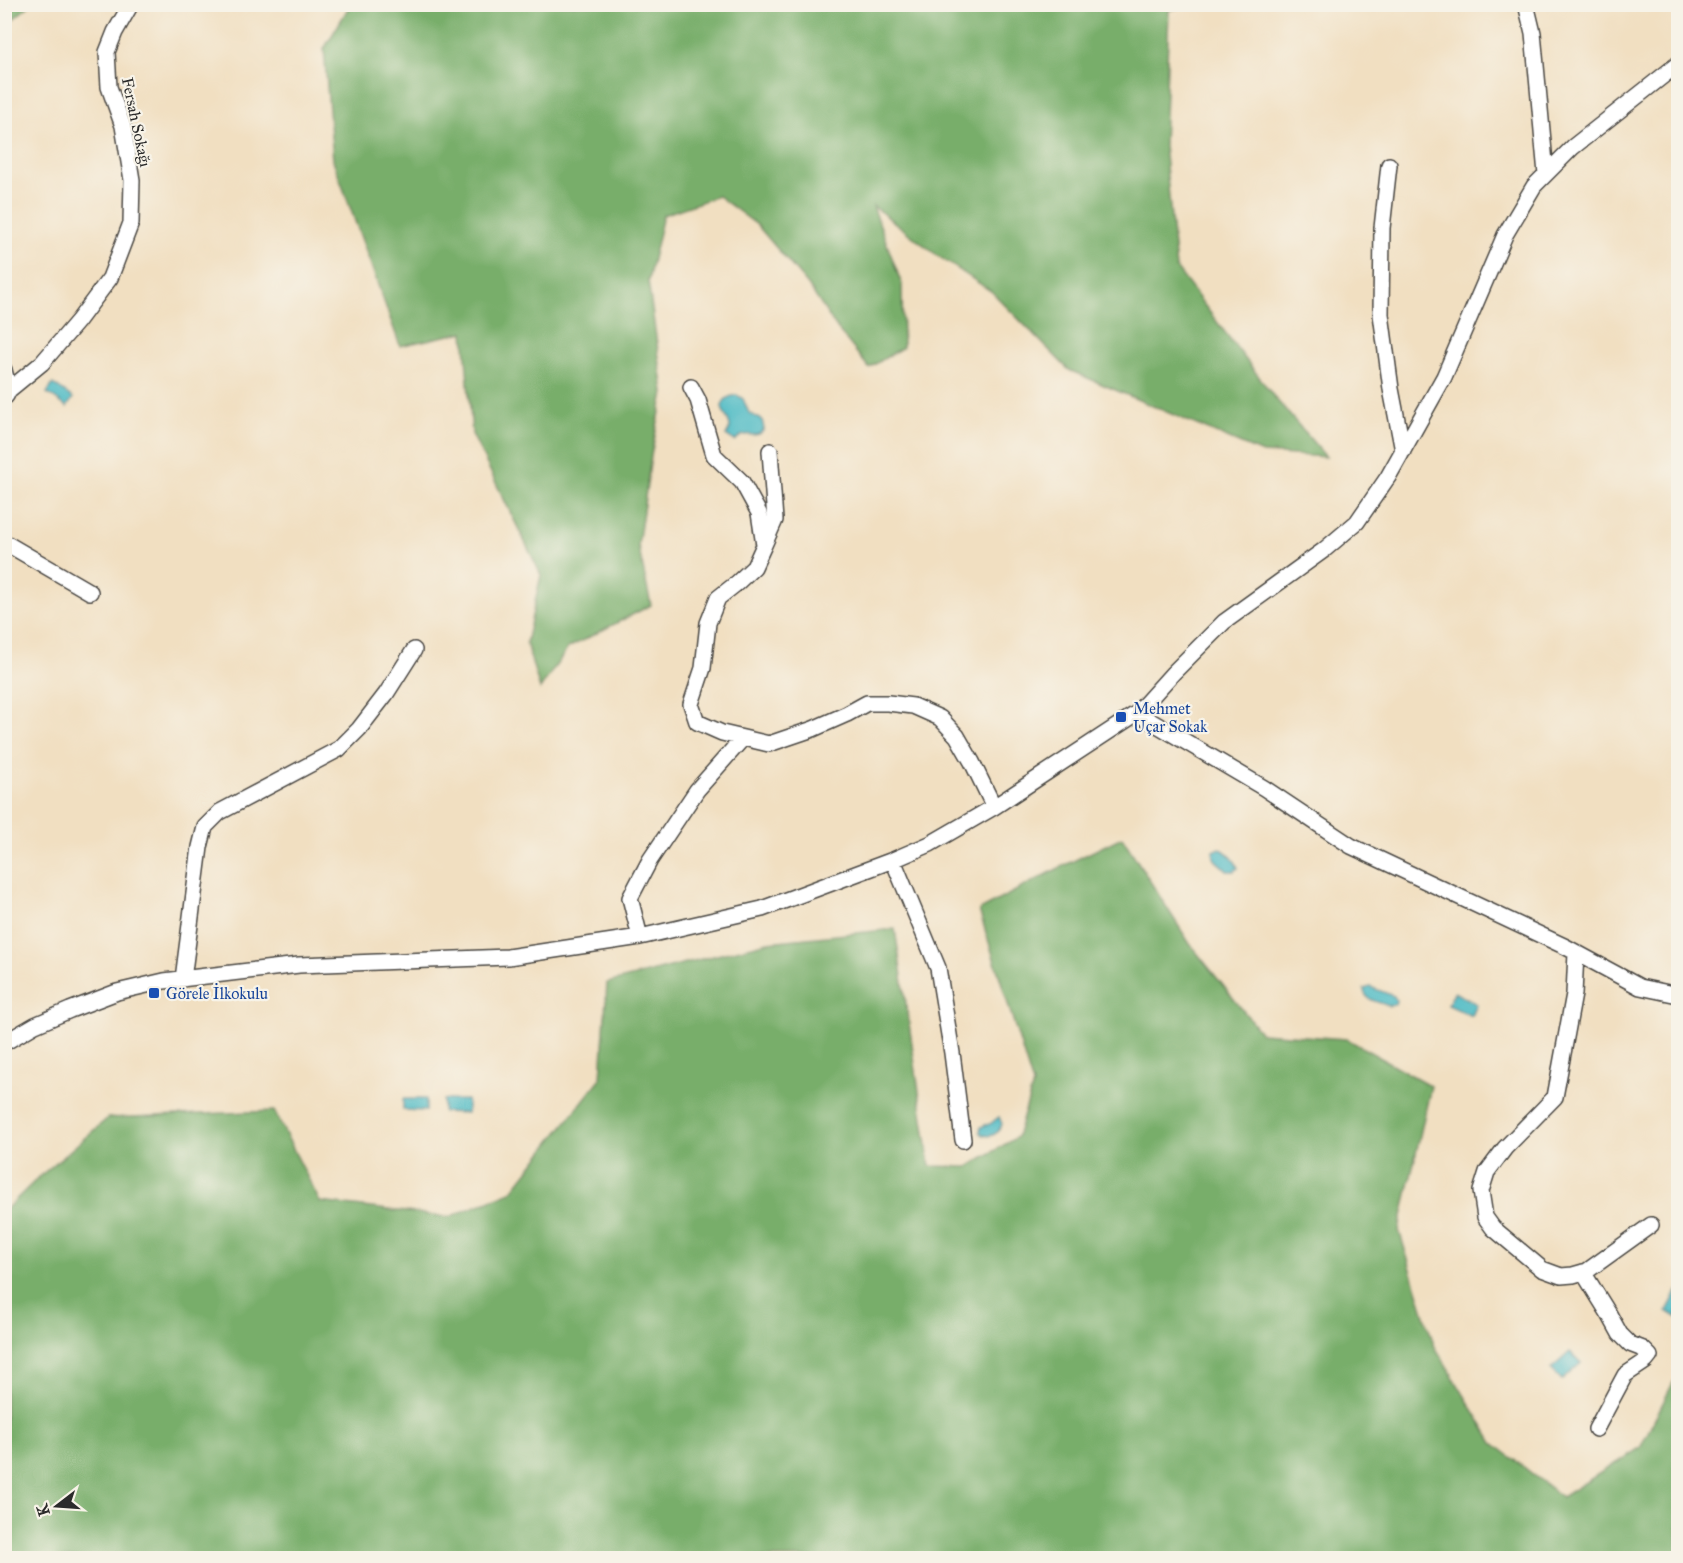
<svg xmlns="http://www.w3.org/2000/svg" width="1683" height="1563" font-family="'IM FELL Great Primer',serif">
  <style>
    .forest { fill: #78ae6b; stroke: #526c4b; stroke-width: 1.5 }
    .water { fill: #4cbac4; stroke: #3c7278; stroke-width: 1.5 }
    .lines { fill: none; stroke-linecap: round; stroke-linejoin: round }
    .minor-casing { stroke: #494642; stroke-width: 18 }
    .minor { stroke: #fff; stroke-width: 15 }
    .transit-dot { fill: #1a4fb4; stroke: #f7f3e8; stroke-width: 2 }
    .labels { text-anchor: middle; stroke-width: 4.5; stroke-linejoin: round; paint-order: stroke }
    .street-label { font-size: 16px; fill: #2b2b2b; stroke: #f7f3e8 }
    .transit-label { font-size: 16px; fill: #164399; stroke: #f7f3e8; text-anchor: start }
  </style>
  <rect width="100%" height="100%" fill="#f7f3e8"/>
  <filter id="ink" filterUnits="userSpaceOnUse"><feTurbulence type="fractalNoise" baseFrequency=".0167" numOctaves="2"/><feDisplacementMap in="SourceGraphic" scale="12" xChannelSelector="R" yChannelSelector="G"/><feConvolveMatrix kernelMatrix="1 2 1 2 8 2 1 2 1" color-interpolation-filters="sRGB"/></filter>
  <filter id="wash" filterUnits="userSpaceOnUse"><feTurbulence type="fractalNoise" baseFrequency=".008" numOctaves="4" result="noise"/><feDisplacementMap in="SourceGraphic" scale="24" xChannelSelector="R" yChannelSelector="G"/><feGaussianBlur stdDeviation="1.35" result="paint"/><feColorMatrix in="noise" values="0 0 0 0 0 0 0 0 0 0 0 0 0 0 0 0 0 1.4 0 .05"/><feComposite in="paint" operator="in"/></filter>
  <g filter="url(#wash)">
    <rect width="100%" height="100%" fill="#f1dfc1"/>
    <!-- forest -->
    <path class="forest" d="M5,4h25v1l-25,21z
      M350,5h840l-21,5 -5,135 12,123 99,130 51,59 -64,-4 -193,-83 -77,-78 -54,-36 -65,-50 29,79 1,62 -34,21 -33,-41 -28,-42 -51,-60 -39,-29 -55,19 -15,66 16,112 -12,57 -14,95 13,60 -83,43 -28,41 -14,-46 15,-68 -69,-141 -8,-102 -64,14 -67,-186 -9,-111z
      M1122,837l68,107 71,89 86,6 84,47 -32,144 35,115 59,98 69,54 78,-49 38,-75v185h-1673v-348l34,-33 69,-59 166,-7 46,91 129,15 62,-25 90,-114 6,-95 161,-41 127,-13 35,237 38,1 49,-30 16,-52 -54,-175 78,-41z"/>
    <!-- water -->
    <path class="water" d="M53,384l20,14 -6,9 -20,-14z
      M737,395l6,4 6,14 13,7 2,9c-8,13 -17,-2 -29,12l-9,-6c10,-11 -2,-17 -4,-28 1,-8 7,-11 15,-12z
      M1220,848c8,5 15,11 18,20l-4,3h-7c-5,-8 -16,-9 -13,-20z
      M1370,987l24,9 2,4 -1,4 -6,2c-9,-4 -25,-5 -25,-17z
      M1454,992l23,12 -5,12 -24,-11z
      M403,1099h23v12l-23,-1z
      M443,1100h24v13l-24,-1z
      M999,1117l3,7c-3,9 -11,15 -20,10l-2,-2 1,-5 4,-2 5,-1z
      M1678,1290v28l-11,-7z
      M1570,1352l11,11 -19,17 -11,-11z"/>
  </g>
  <g filter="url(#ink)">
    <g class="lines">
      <defs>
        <path id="minor" d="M1526,4l7,29 13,141
          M1389,165l-7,63 -1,86 10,75 12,62
          M4,370l5,20 -3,6
          M691,387l7,13 16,55 28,27 17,31 5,32 -10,22 -17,16 -19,15 -10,25 -5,45 -12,36 6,18 25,11 47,11 44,-15 34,-15 20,-11h21l25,3 27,12 17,18 15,26 22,45
          M9,390l33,-27 36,-42 32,-43 21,-55 1,-43 -9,-54 -14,-39 -2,-35 8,-20 16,-28
          M4,542l86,50
          M764,545l11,-25 -5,-69
          M1137,713l127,75 87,58 215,101 74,40 38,8
          M893,860l45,108 14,85 11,87
          M640,937l-10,-39 20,-38 47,-70 46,-52
          M1576,953l-2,41 -19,103 -50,51 -18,24 -6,19 4,26 8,11 49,41 19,7 12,-1 14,-4 64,-46
          M183,979l17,-132 5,-20 15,-15 119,-63 20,-20 27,-35 28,-44
          M4,1043l31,-18 35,-15 47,-18 47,-11 135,-16 209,-8 132,-20 122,-28 131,-49 37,-16 64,-37 143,-94 36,-40 51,-51 100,-72 33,-28 31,-45 56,-100 61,-142 29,-49 39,-39 105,-83
          M1583,1272l26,42 11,20 10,10 13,5 7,7 -4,5 -21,14 -29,54"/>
      </defs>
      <!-- minor casing -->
      <use href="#minor" class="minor-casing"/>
      <!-- minor -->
      <use href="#minor" class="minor"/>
    </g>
  </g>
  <!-- markers -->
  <g class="transit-dot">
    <rect x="1115" y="711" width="12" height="12" rx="3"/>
    <rect x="148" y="987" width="12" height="12" rx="3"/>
  </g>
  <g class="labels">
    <!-- street labels -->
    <g class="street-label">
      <text transform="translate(137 122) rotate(78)" y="6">Fersah Sokağı</text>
    </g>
    <!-- transit labels -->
    <g class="transit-label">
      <text x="1133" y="714">Mehmet<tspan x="1133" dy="18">Uçar Sokak</tspan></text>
      <text x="166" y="999">Görele İlkokulu</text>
    </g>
  </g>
  <!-- margin -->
  <rect width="1683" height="1563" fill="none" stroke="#f7f3e8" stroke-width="24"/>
  <!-- north arrow -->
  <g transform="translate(57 1506) rotate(253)" stroke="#f7f3e8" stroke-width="4.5" paint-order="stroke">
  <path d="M0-4.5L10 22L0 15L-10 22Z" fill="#2b2b2b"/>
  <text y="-9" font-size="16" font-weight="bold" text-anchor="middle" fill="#2b2b2b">K</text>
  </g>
</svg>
